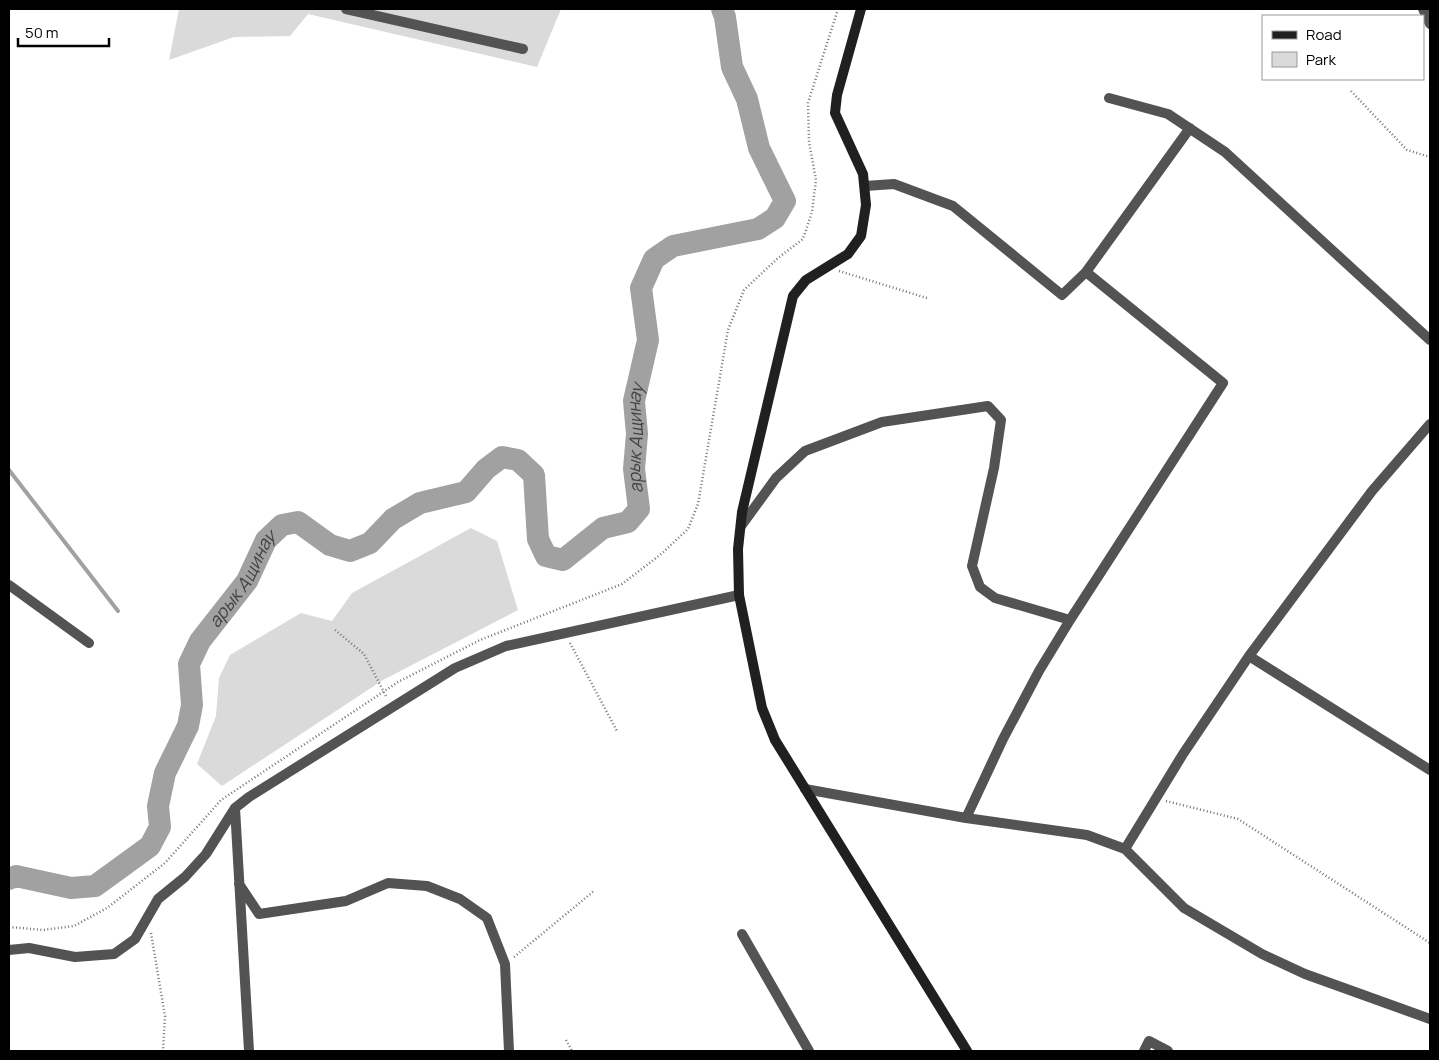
<svg xmlns="http://www.w3.org/2000/svg" width="1439" height="1060" font-family="Manrope,sans-serif">
  <style>
    .green { fill: #dadada }
    .lines { fill: none; stroke-linecap: round; stroke-linejoin: round }
    .stream { stroke: #a1a1a1; stroke-width: 4 }
    .river { stroke: #a1a1a1; stroke-width: 22 }
    .path { stroke: #757575; stroke-width: 2.5; stroke-dasharray: 1 2.5; stroke-linecap: butt }
    .minor { stroke: #535353; stroke-width: 10 }
    .secondary { stroke: #202020; stroke-width: 10 }
    .labels { text-anchor: middle; stroke-width: 5; stroke-linejoin: round; paint-order: stroke }
    .water-label { font-size: 18px; font-style: italic; fill: #424242; stroke: #fff }
  </style>
  <rect width="100%" height="100%" fill="#fff"/>
  <!-- green -->
  <path class="green" d="M179,9h382l-24,58 -229,-53 -18,22 -56,1 -65,23z
    M471,528l26,13 21,69 -135,70 -161,106 -25,-22 19,-48 3,-38 11,-23 71,-42 31,8 20,-28z"/>
  <g class="lines">
    <!-- stream -->
    <path class="stream" d="M9,470l109,141"/>
    <!-- river -->
    <path class="river" id="s1" d="M9,879l7,-3 55,12 24,-2 55,-40 10,-19 -2,-21 7,-33 23,-47 4,-21 -3,-41 11,-23 47,-60 19,-41 16,-15 16,-3 32,23 20,6 20,-8 23,-24 27,-16 46,-11 20,-23 16,-12 16,3 16,15 4,64 8,17 17,4 40,-32 25,-6 11,-13 -5,-40 3,-35 -3,-33 14,-61 -7,-52 13,-29 19,-13 85,-17 17,-11 10,-17 -26,-53 -12,-49 -15,-32 -7,-50 -3,-8"/>
    <!-- path -->
    <path class="path" d="M1351,91l56,59 23,7
      M839,271l88,27
      M335,630l29,24 23,44
      M570,643l47,88
      M1166,801l72,18 192,124
      M9,927l34,3 31,-4 33,-18 58,-45 56,-63 177,-118 82,-42 142,-56 38,-29 28,-26 10,-25 30,-174 16,-40 34,-32 25,-19 9,-27 4,-32 -7,-38 -1,-39 30,-94
      M151,933l14,83 -2,35
      M514,957l80,-66
      M566,1040l6,11"/>
    <!-- minor -->
    <path class="minor" d="M346,9l177,40
      M1423,9l7,15
      M1109,98l59,16 57,38 205,188
      M865,186l29,-2 59,22 109,89 24,-23 104,-144
      M741,526l35,-48 29,-27 77,-29 106,-16 13,14 -7,48 -22,98 8,21 15,11 75,22
      M9,585l80,58
      M1249,656l181,114
      M805,789l161,29 121,17 38,14 59,59 78,46 43,20 125,45
      M235,808l14,243
      M966,818l37,-79 36,-68 31,-51 153,-237 -137,-111
      M1125,849l58,-95 66,-98 123,-165 58,-67
      M239,884l20,30 87,-13 42,-18 39,3 33,13 27,19 18,46 4,87
      M742,934l67,117
      M9,950l20,-2 46,9 39,-3 21,-15 23,-40 27,-22 21,-23 29,-46 14,-11 206,-129 51,-22 233,-51
      M1144,1051l5,-10 19,10"/>
    <!-- secondary -->
    <path class="secondary" d="M861,9l-24,86 -2,18 28,61 3,31 -5,31 -13,18 -42,26 -13,16 -51,216 -4,37 1,46 23,113 13,32 192,311"/>
  </g>
  <g class="labels">
    <!-- water labels -->
    <g class="water-label">
      <text dy="6" stroke="none"><textPath href="#s1" startOffset="1080">арык Ащинау</textPath></text>
      <text dy="6" stroke="none"><textPath href="#s1" startOffset="448">арык Ащинау</textPath></text>
    </g>
  </g>
  <!-- border -->
  <rect width="1439" height="1060" fill="none" stroke="#000000" stroke-width="20"/>
  <!-- legend -->
  <rect x="1262" y="15" width="162" height="65" fill="#ffffff" stroke="#999999"/>
  <rect x="1272" y="31" width="25" height="8" fill="#202020" stroke="#999999"/>
  <text x="1306" y="40" font-size="15" fill="#000000">Road</text>
  <rect x="1272" y="52" width="25" height="15" fill="#dadada" stroke="#999999"/>
  <text x="1306" y="65" font-size="15" fill="#000000">Park</text>
  <!-- scale -->
  <path d="M18 38v8h91v-8" fill="none" stroke="#000000" stroke-width="2.5"/>
  <text x="25" y="38" font-size="15" fill="#000000" stroke="#ffffff" stroke-width="4" paint-order="stroke">50 m</text>
</svg>
